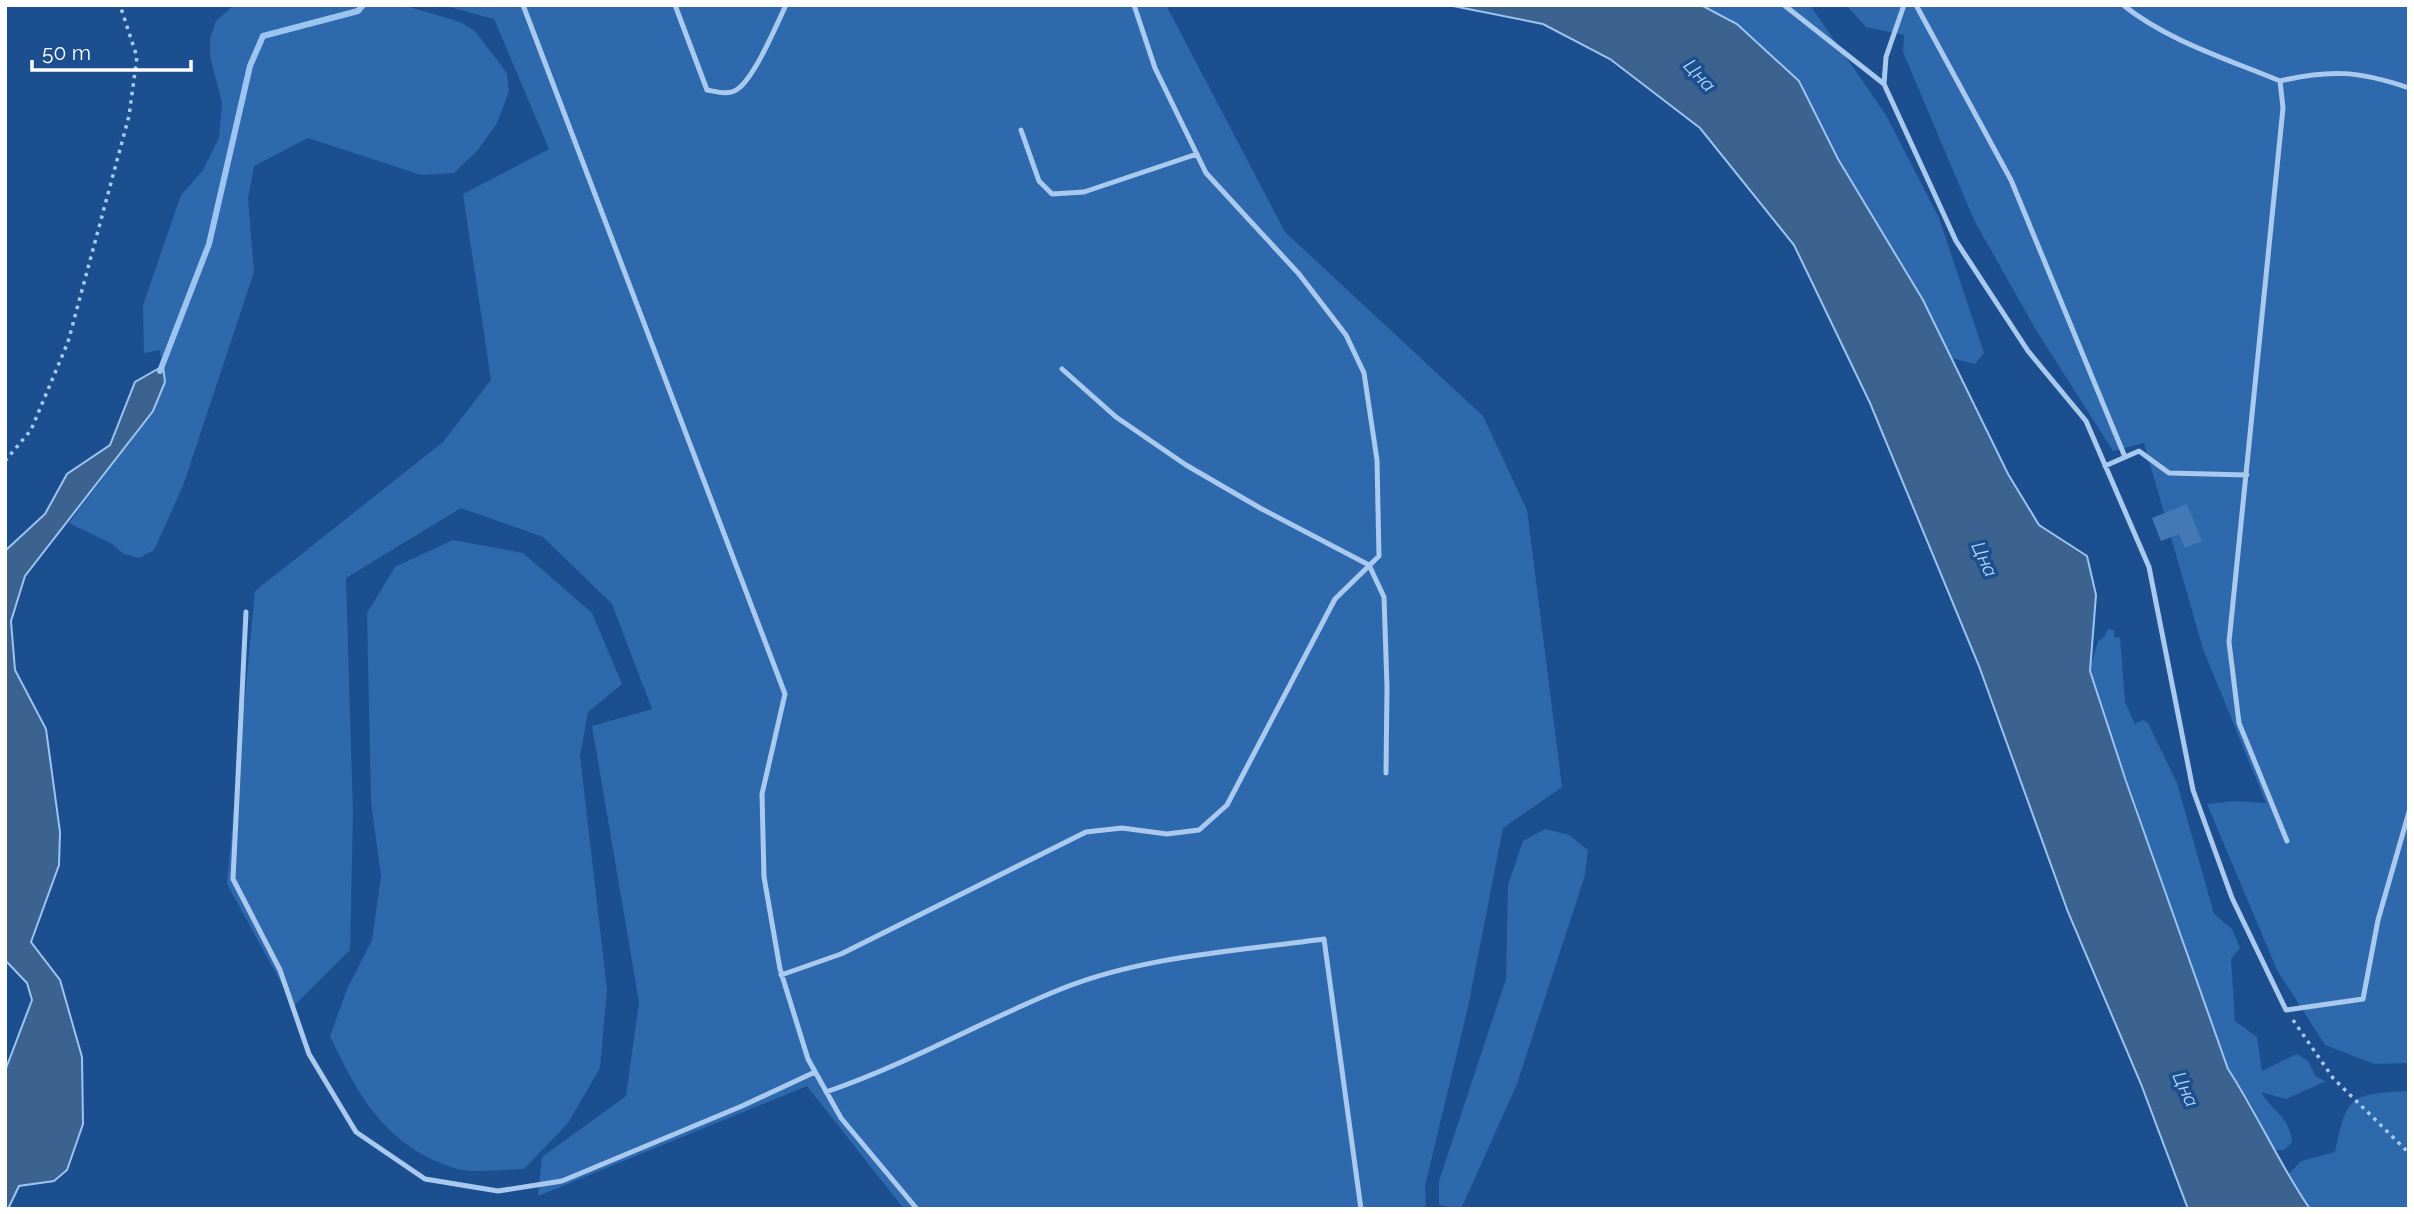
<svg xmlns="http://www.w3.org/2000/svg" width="2414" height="1214" font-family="Raleway,sans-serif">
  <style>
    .green { fill: #2e69ad }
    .water { fill: #3c6290; stroke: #9cc4f0; stroke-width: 2 }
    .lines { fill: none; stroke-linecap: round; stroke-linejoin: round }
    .stream { stroke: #9cc4f0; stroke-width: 6 }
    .building { fill: #4478b7 }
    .path { stroke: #a9c9ee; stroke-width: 3.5; stroke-dasharray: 3.5 5; stroke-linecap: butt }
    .lane { stroke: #a9c9ee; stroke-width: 5 }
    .labels { text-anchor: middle; stroke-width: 7; stroke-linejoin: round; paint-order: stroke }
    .water-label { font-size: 19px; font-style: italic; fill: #b5d3f5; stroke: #1b4f8f }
  </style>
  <rect width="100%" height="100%" fill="#1b4f8f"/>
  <!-- green -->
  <path class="green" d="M234,5l172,1 54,16 15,9 32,42 2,18 -12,32 -19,27 -24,23 -33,2 -113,-37 -54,28 -6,33 6,73 -71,214 -29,64 -15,8 -15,-4 -12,-10 -43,-21 84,-112 12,-29 -5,-32 -16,3 -1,-48 38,-110 22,-25 16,-32 3,-35 -12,-47v-18l6,-17z
    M442,5h724l119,227 198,184 44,94 35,277 -59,41 -35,179 -43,179 1,23h-522l-97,-123 -269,110 4,-39 84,-61 13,-94 -47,-276 60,-17 -40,-105 -69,-67 -82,-29 -115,70 7,235 -3,137 -56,56 -67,-122 28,-293 188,-149 48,-62 -28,-186 86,-45 -55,-130z
    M1701,5h109l76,110 53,103 45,135 -9,11 -24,-6 -28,-58 -85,-141 -39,-78 -62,-57z
    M1846,5h563v1058l-35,1 -49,-19 -48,-75 -70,-166 28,-3 31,2 -63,-154 -59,-206 -31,8 -77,-121 -62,-110 -71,-168 1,-17 -38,-8z
    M453,540l70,13 69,60 30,71 -34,28 -8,44 27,233 -7,79 -32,55 -44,46c-21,0 -51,5 -70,-1 -68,-22 -96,-72 -124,-132l17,-47 25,-49 9,-64 -10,-74 -4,-189 28,-46z
    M2108,629l6,1v7l6,1 5,64 10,22 8,-4 5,3 29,60 37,131 18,15 8,19 -9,11 4,62 22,16 5,34 35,-17 11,7 8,16 10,4 -40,18 -25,-7c11,20 28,23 31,50l-8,8h-11l-20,-43 -25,-38 -130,-372 -8,-27 8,-29 6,-4z
    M1545,829l24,6 19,15 -3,25 -68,209 -56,125 -22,-4v-24l67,-202 2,-94 15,-44z
    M2409,1091v118h-99l-23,-33 14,-15 34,-9c12,-58 16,-58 74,-61z"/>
  <!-- water -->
  <path class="water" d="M1448,5h253l36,19 62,57 39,78 85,141 85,174 31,51 48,31 9,39 -6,76 36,110 102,288c30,46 51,95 82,140h-122l-47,-125 -73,-172 -89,-246 -109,-263 -76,-158 -94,-117 -90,-69 -67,-35z
    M163,366l2,16 -12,29 -128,165 -14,45 4,49 31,59 14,103 -1,33 -28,77 29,38 22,77 1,67 -16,46 -13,11 -35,5 -11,23h-3v-138l27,-71 -5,-17 -22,-23v-409l40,-37 22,-40 43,-29 25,-63z"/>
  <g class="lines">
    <!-- stream -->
    <path class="stream" d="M160,371l49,-127 41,-178 13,-30 95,-25 5,-6"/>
  </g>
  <!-- building -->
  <path class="building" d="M2187,504l15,37 -17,7 -6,-14 -18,7 -9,-23z"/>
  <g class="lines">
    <!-- path -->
    <path class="path" d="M5,461l26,-31 37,-88 61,-226 8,-59 -17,-52
      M2293,1020l40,58 76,75"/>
    <!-- lane -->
    <path class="lane" d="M523,5l262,689 -23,100 2,83 16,92 28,90 33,59 76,91
      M675,5l32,85c11,2 23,6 32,-2 17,-14 37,-62 47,-83
      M1784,5l100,79 72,157 72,110 58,70 63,146 44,223 39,108 54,112 77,-11 15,-79 31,-108
      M1916,5l95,175 114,277
      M2123,5c45,36 104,54 157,76l3,27 -54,534 10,81 48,118
      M2280,81c50,-12 80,-10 129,7
      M1884,84l2,-27 18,-52
      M1021,130l18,51 13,13 32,-2 113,-38
      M1062,369l54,48 70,48 74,43 109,57 15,32 3,90 -1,86
      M2105,466l34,-15 30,22 78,2
      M246,612l-13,267 47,91 29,84 47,78 69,47 73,12 64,-10 180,-75 73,-34
      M781,975l60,-21 245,-122 36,-4 45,6 32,-4 28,-25 108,-206 44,-43 -2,-96 -13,-87 -18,-38 -47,-61 -93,-101 -51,-105 -21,-63
      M826,1092c82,-28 156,-71 235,-103 82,-33 176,-38 263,-50l37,270"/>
  </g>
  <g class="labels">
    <!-- water labels -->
    <g class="water-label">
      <text transform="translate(1700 75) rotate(47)" y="7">Цна</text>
      <text transform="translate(1985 559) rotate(65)" y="7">Цна</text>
      <text transform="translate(2186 1089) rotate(65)" y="7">Цна</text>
    </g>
  </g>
  <!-- border -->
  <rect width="2414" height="1214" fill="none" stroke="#ffffff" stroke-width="14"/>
  <!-- scale -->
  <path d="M32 60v10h159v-10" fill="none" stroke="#ffffff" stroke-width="3.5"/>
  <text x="42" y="60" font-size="21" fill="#ffffff" stroke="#1b4f8f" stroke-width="5" paint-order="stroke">50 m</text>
</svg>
